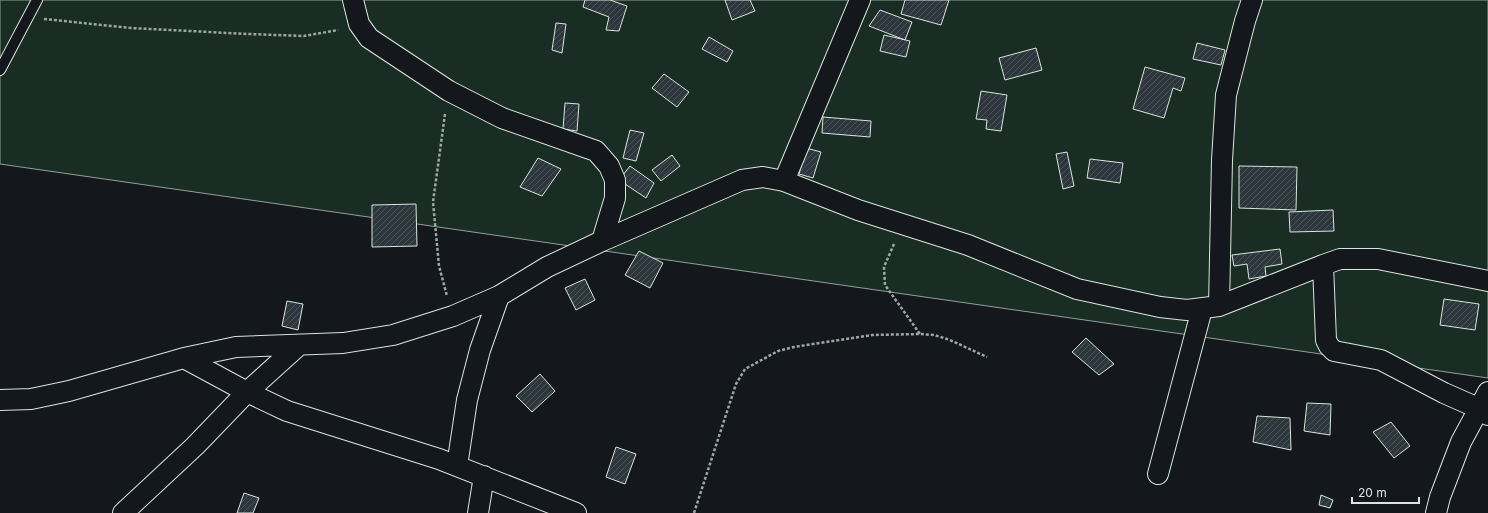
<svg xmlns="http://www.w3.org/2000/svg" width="1488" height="513" font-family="Inter,sans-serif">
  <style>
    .green { fill: #1a2d24; stroke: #939e99 }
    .building { fill: url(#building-hatch); stroke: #d8e6dc }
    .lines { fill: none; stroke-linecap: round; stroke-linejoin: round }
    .lane-casing { stroke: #d8e6dc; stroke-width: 12 }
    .street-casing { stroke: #d8e6dc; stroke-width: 22 }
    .path { stroke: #9da8a2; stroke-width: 2.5; stroke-dasharray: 3 2; stroke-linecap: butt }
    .lane { stroke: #14181c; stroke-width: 10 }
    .street { stroke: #14181c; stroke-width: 20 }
  </style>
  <defs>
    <pattern id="building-hatch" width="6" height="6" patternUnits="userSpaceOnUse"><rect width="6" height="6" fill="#2c363c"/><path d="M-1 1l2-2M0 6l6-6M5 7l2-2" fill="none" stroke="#4a5358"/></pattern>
  </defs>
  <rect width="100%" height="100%" fill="#14181c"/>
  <!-- green -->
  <path class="green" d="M0,0h1488v378l-1488,-214z"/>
  <!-- building -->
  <path class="building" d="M585,0h25l17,6 -8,25 -13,-1 3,-13 -26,-10z
    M725,0h25l5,11 -23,9z
    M905,0h44l-8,25 -40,-11z
    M880,10l32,12 -7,18 -36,-14z
    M556,23l10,1 -4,29 -10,-3z
    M884,35l26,6 -4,16 -26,-6z
    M709,37l24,14 -6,11 -25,-13z
    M1197,43l28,7 -4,15 -28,-6z
    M1036,48l6,22 -37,10 -6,-22z
    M1145,67l40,11 -4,13 -8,-3 -9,30 -31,-9z
    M664,74l25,18 -12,15 -25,-19z
    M981,91l26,4 -6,36 -15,-2 1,-9 -11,-1z
    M565,103l14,1 -2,27 -14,-2z
    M823,117l48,4 -1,16 -48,-4z
    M630,130l14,3 -8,28 -13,-3z
    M806,148l15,4 -8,26 -14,-4z
    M1067,152l7,34 -11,3 -7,-35z
    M672,155l8,11 -19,15 -9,-11z
    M538,158l23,11 -19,27 -22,-9z
    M1090,159l33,4 -3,20 -33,-5z
    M630,166l24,17 -8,15 -27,-18z
    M1239,166l58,1 -1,43 -57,-2z
    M416,204l1,42 -45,1v-42z
    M1333,210l1,21 -44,1 -1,-20z
    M1280,249l2,15 -17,3 1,9 -17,3 -2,-15 -13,2 -2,-11z
    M639,251l24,12 -13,25 -25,-13z
    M585,279l10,21 -19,10 -11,-22z
    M1444,299l35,5 -4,26 -35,-5z
    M287,301l16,3 -5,26 -16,-4z
    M1086,338l28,26 -15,11 -27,-23z
    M540,374l15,17 -23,21 -16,-16z
    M1307,403l24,1 -1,31 -26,-4z
    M1257,416l33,2 1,32 -38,-8z
    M1391,422l19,24 -16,12 -21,-26z
    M616,447l20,7 -11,30 -19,-7z
    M244,493l15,5 -6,15h-16z
    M1321,495l12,5 -3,8 -11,-3z"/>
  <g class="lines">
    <defs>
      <path id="lane" d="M0,70l37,-70"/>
      <path id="street" d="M353,0l6,24 10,14 80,53 53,27 94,33 13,15 6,14v18l-13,43
        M784,181l76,-181
        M1323,265l3,75 3,6 5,5 47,9 63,33 34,15 10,7
        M1219,306l3,-146 4,-65 19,-74 7,-21
        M184,358l63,34 40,19 152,48 137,54
        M0,400l31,-1 38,-8 115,-33 52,-11 107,-4 50,-8 60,-19 46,-20 48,-29 55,-26 140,-61 21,-3 21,4 74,29 110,35 109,44 83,18 27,3 32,-4 104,-41 17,-6h38l110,22
        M457,466l10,-66 13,-50 19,-54
        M1158,474l44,-165
        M123,513l72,-67 52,-54 52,-47
        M478,513l6,-37
        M1436,513l4,-16 21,-55 27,-50"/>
    </defs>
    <!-- lane casing -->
    <use href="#lane" class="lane-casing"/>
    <!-- street casing -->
    <use href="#street" class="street-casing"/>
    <!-- path -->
    <path class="path" d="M44,19l87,9 117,6 56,2 34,-6
      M445,114l-12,88 6,64 8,30
      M894,244l-10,23 1,18 35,49
      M694,513l42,-129 9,-15 33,-18 16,-4 78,-12 48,-1 14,1 16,5 37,17"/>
    <!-- lane -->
    <use href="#lane" class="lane"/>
    <!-- street -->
    <use href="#street" class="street"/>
  </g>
  <!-- scale -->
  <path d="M1352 497v6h67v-6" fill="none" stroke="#d8e6dc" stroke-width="2"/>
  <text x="1358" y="497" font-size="12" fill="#d8e6dc" stroke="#14181c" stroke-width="3" paint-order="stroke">20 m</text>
</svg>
